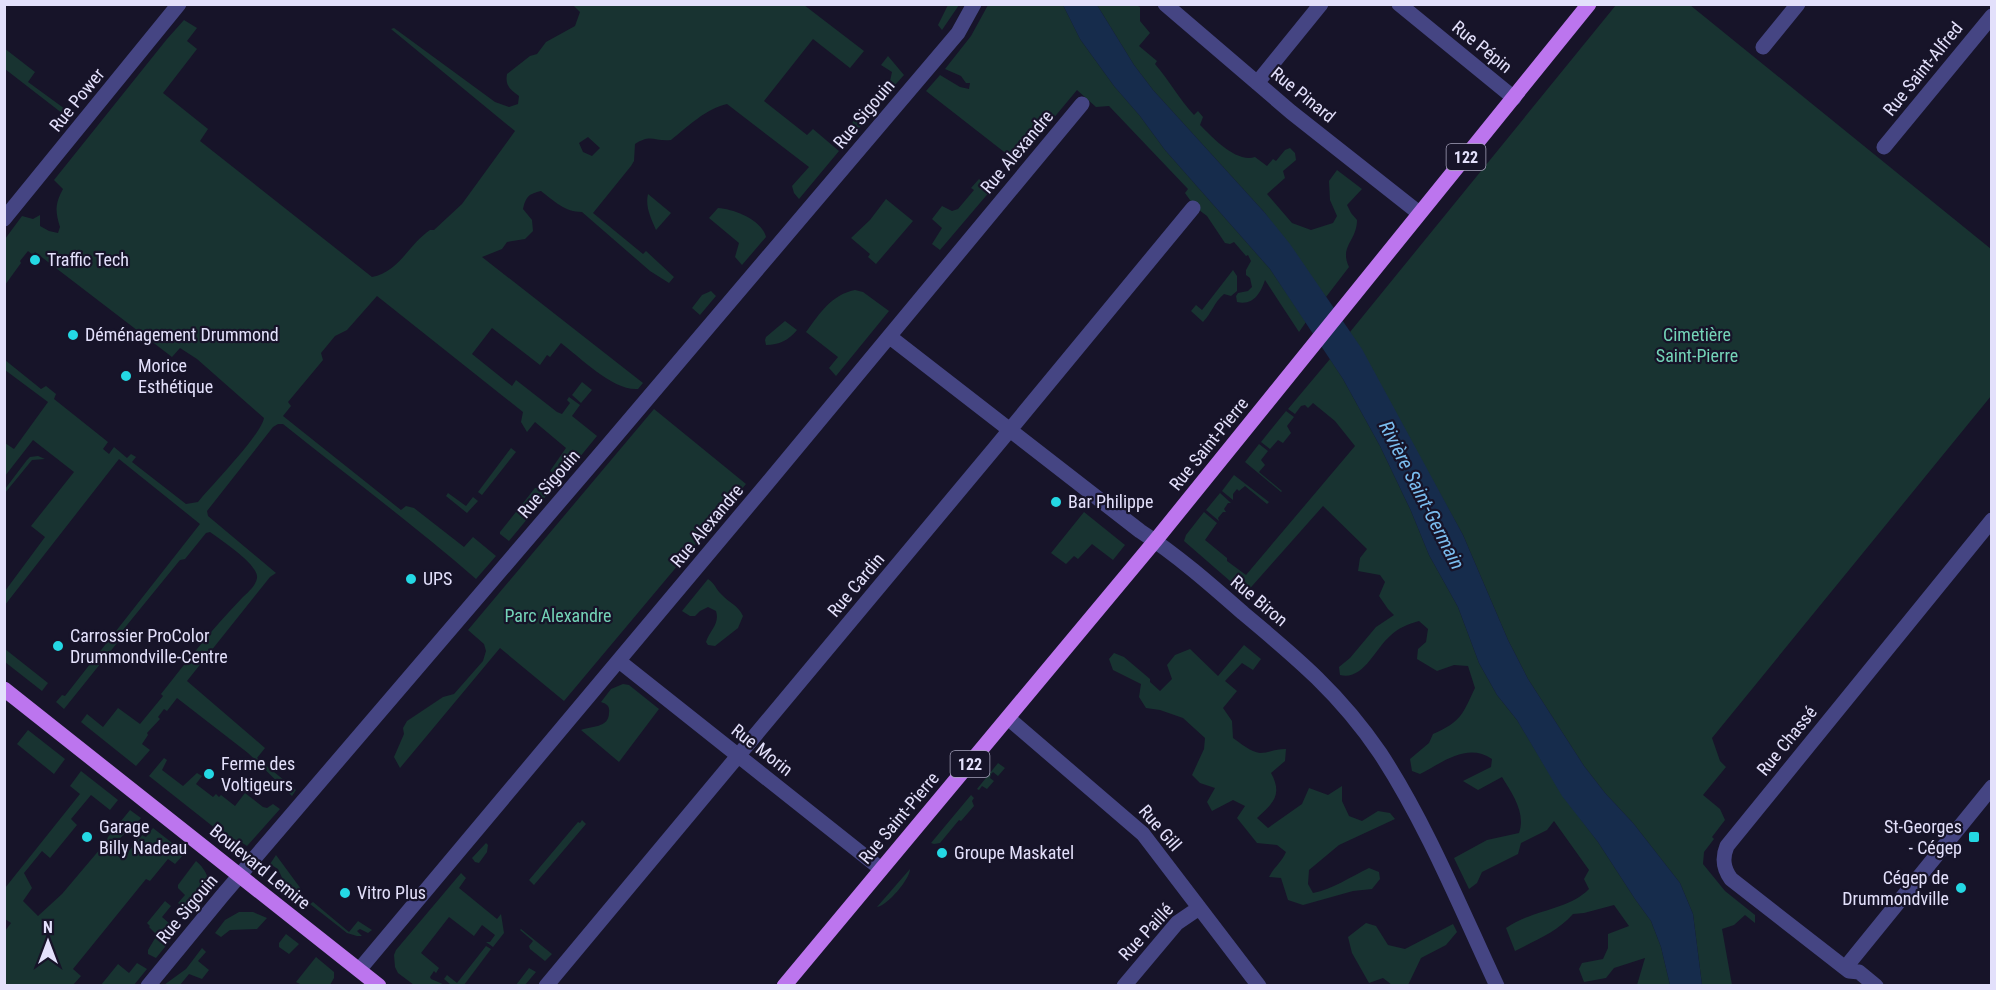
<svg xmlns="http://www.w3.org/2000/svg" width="1996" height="990" font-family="'Roboto Condensed',sans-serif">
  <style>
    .green { fill: #183331; fill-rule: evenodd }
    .water { fill: #162c4c }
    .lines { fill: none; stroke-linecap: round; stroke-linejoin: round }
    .minor { stroke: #454583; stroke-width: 15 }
    .major { stroke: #bc75ee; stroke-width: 15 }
    .poi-dot { fill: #24d8e4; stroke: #171429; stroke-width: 2 }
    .labels { text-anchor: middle; stroke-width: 4.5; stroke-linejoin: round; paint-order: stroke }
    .shield { fill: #171429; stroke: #a6a3bc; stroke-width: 1.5 }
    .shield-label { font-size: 16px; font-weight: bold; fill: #e3e0fb }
    .street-label { font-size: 18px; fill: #e3e0fb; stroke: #171429 }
    .poi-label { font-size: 18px; fill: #e3e0fb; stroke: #171429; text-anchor: start }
    .park-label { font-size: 18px; fill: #74d4b8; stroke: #171429 }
    .water-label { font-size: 20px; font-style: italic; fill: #7bbdef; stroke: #171429 }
  </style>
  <rect width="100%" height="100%" fill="#171429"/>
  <!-- green -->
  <path class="green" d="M573,5h231l60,46 -14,17 -37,-29 -49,62 43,34 6,-6 26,22 -40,48 -5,-6 -2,-7 17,-19 -82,-63c-20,4 -40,23 -56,36 -16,2 -20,-7 -36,4l-1,17 -3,5 -38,47 50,41 3,-3 28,26 -5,6 -19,-12 -68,-59c-17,0 -28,-11 -41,-21 -12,3 -15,5 -18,18l9,11 1,11 -8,8 -18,3 -5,7 -20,8 161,126 -5,6c-25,2 -57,-31 -77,-46l-11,14 -3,-2 -7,10 -48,-37 -20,26 40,32 4,-6 41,32 5,2 8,-11 -3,-3 2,-3 11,8 -8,11 25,20 -36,44 -11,-9 16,-23 -31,-26 -8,10 -6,-10 2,-10 -146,-116 -30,34 -12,6 -14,17 2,7 -35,42 3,4 -8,10 118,94 5,-4 8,2 50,39 9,-10 23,19 -20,23c-62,-54 -128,-103 -193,-155h-5l-5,3 -66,84 1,5 68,57 -6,4 -83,104 78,67 -8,10 39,32 -4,6 -44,-43 -71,-55 -10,13 -3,-2 -6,8 2,2 -13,14 1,2 -6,9 8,6 -14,16 -55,-44 6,-8 16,13 15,-19 22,16 23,-28 -2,-2c26,-33 52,-66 81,-96 5,-5 16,-14 15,-22 -1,-13 -36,-36 -47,-44l-4,1 -21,26 -5,1 -66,81 3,2 -53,66 -8,-7 6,-7 3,1 135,-172 -81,-65 -114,146v-14l40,-54 -14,-11 43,-54 -41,-32 -28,36v-33l9,6 34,-47 -43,-32v-10l36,29 5,-3 10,8 -2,5 54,43 -5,7 6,5 5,-7 13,11 4,-4 5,3 -4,5 54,42 12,-2c14,-17 63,-67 66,-84l-67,-59 -17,-11 -8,9 -137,-105 -2,3 -5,-4 -8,10 1,2 -16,22v-46l17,-23 11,3 7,-4v11l9,5 9,2 2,-6c-5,-16 -5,-23 3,-38l-9,-9 113,-141 17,-19 13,8 -10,13 10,8 -34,44 45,36 -8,12 172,136c27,-5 37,-33 58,-47h4l28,-26 53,-73 -124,-102 3,-1 101,74 14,5 9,-3 1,-8c-9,-7 -14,-10 -12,-22l23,-18 7,-2 9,-12 29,-16 5,-14zM588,137l12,11 -8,8 -9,-4 -4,-9z
    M948,5h11l-17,25 -4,-5z
    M988,5h75l17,34 34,47 26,30 25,34 105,119 36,53 -7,10 -34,-52c-4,12 -11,26 -28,22l-1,-6 2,-3 10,-2 4,-4 -2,-9 -4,-3v-5l5,-9 -3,-6 -2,1 -12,-14 -4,2 -5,-1 -18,-27 -12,-9 -10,-14 3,-4 -79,-83 -13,1 -19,-17 -60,72 -91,-71 14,-16 20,12 9,2 1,-6h-4l-5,-7 -16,-7 26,-33z
    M1097,5h39l4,2v14l10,12 -11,13 18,15 -2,3c14,16 24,35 39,51l4,-4 5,6 -3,8c13,13 36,38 55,32l12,9 6,-7 3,2 9,-11 5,-2 5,5 1,7 -13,11 2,7 -18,16 25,29 19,7 22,-7 4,-7 -7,-16 -1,-19 8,-11 25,19 -15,16 4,8 6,7c0,21 -18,26 -8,47l-23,30 -61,-84 -112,-123 -19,-25z
    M1616,5h74l301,244v147l-279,342 8,23 6,6 -23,28 17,14 5,11 -13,17 2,2 -10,13 -1,12 22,27 30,24v8l-10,-8 -11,10 -12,4 10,56h-30l-9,-71 -13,-31 -47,-60 -28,-30 -21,-27 -56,-87 -20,-39 -45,-105 -113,-203z
    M4,48l31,24 -7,10 37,27 2,8 -62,-48z
    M888,56l16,19 -9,10 -5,-4 2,-9 -11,-7z
    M870,102l9,2 -25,30 -3,-2c-1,-13 10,-22 19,-30z
    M979,179l12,11 -51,60 -8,-6 10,-16 -10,-9 10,-13 10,5 6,-2 16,-19 -3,-2z
    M648,194l23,19 -15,17c-5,-12 -11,-23 -8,-36z
    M886,199l27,22 -37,43 -8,-7 2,-3 -19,-16 19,-18z
    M718,208c16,1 44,12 48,29l-24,28 -7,-8 4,-14 -30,-25z
    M1233,270l4,6v15l-6,5 -7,-2c-10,8 -12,19 -21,28l-12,-11 5,-6 6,5z
    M855,290l8,2 26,19 -53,65 -7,-8 9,-11 -32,-25c14,-19 25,-37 49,-42z
    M711,291l5,5 -16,19 -8,-7 10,-13z
    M785,321l12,9c-8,10 -18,15 -31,15l-1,-5 1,-3z
    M1330,359l13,20 37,67 31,65 18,44 29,52 21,56 18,32 20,25 46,76 35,46 37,57 16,22 10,26 9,38h-33l8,-27 -31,10 -8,10 -22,4 -5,-13 3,-6 21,-4 5,-11v-14l21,-8 -15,-21 -30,8 -11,1c-16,18 -37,26 -58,37l-9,-23c25,-18 63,-18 83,-39l-5,-10 5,-9 -35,-49 -7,9 -26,13 -3,11 -36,18 -5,11 -8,6 -15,-31 33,-18 32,-7c7,-20 -6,-38 -17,-56l-24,13 -15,-9 28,-14 1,-8c-25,-17 -50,4 -72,15l-8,-3 -2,-12 19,-16 4,-9c29,-13 29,-19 42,-46l-7,-22 -14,-1 -17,6 -20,-12 1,-10 8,-7 2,-13 -9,-8c-11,3 -21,7 -29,15 -15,13 -27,45 -50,39l-1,-8 11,-9 26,-31 18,-12 -6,-6 -9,-13 6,-14 -5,-7 -22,-4 2,-13 7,-9 -44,-43 -78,88 -61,-53 2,-6 18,-23 13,11 -12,17 22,18v3l19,14 109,-129 -20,-25 -22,-18 -5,5 -3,-3 -4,1 -6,8 -7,-5z
    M582,382l10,8 -11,13 -9,-8z
    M654,409l92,75 -182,217 -64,-53 -100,120 -6,-11 10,-23 -1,-6 4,-7 36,-24 11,-3 29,-33 3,-10 -2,-7 -16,-14z
    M1286,411l8,6 -7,9 4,7 -8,10 -5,-3 -8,9 -9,-7z
    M1259,444l9,7 -7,9 4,5 -6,7 23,19 -1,1 -36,-30z
    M511,448l5,4 -34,43 -4,-3z
    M38,456l7,3 -13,1 -27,33v-4l22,-29 3,-3z
    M1234,475l35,27 -2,2 -22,-18 -6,5 -2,-2 -4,5v6l-11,-9z
    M535,488h3l9,7 -38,46 -9,-7v-2z
    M448,493l18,13 7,-9 5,4 -11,12 -21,-17z
    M1220,493l11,10h-3l-4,6 2,3h-3l-5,6 1,3 -13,-11z
    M1084,512l41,33 -12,15 -21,-16 -14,15 -4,-3 -8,8 -15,-11z
    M708,579c8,6 7,9 13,15 8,9 17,11 22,22l-5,12 -23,18 -7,-1 -2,-3c4,-12 14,-18 10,-31l-8,-4 -8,4 -5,5h-5l-8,-5z
    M1244,645l17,14 -8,11 -11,-7 -17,18 12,10 -14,17 9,13 1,17c7,5 18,14 27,15 8,0 15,-4 26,-4l-1,12 -14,12c12,22 2,30 -14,45l11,10 34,-24 7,-16 19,7 14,-9v15l7,15 13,5 16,-10 12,2 5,6 -56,26 -30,25 -1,14 5,9c20,-4 37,-16 56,-25l10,4 1,7 -8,10 -19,2 -50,14 -15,-5 -7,-22 -12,-1c5,-10 13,-15 17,-25l-9,-7 -20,-2 -20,-25 8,-12 -12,-6 -21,11 -5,-9 8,-14 -15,-5 -8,-8 12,-26 1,-11 -22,-20 -23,-8 -14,-2 -7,-11 2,-13 -28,-14 -4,-11 5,-6 10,4 26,22v3l10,9 12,-12 -5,-14 8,-10 15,-6 28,27z
    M5,649l43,34 -6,8 -37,-29z
    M623,684l6,1 30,24 -40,53 -38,-32c10,-4 28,-2 28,-17 1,-7 -2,-9 -8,-11l10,-13z
    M28,730l37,29 -11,15 -37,-30z
    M164,758l3,2 -5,10 21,16 14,-13 5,3 -6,8 17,13 3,-3 3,3 2,-2 14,11 10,-13 18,14 4,1 6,-4 7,5 -33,37 -9,-6h-8l-81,-64z
    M998,763l7,5 -7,8 -5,-4 -2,2 -1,4 4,3 -7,8 -5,-3 -3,4 -2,-1z
    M81,771l37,29 -8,10 -19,-15 -20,24 6,6 -27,33 -8,-7 -18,22 8,15 -9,13 15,15 24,-22 44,-52 2,-5 22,-27 11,8c-9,12 -27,19 -26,35l5,5 4,-1 18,-22 4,2 7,-9 32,25 -10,11 -7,-5 -18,22 -4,-2 -73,90 8,7 -8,9h-68v-54l6,-8 -6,-4v-31l75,-94 -10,-8z
    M971,795l3,3 -2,3 2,5 -13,15 -2,-1 -19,23 -6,1 -3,-1z
    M582,820l4,4 -52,61 -5,-5 49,-58 2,1z
    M486,843l2,2 -1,7 -8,11 -4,-1 -3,-4z
    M276,855l25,34 -2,6 -15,-13 -6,-13 -8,-5z
    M196,861c22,19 10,36 -4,53l-14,-11 7,-8 -7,-7v-3z
    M910,869c0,10 -23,37 -33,38z
    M461,873l5,5 -7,10 38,31 4,-5 3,19 -11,14 -7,-5h4l5,-7 -13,-10 -8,11 -25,-19 -28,36 18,15 -3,5 -2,-2 -4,6 1,2 14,6h-31l-16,-12 -3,-6 -1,-12 2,-5z
    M165,901l6,5 -9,11 16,14 -22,27 -8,-4v-4l9,-15 -8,-8 1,-1 -3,-3z
    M313,902l36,30 9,-11 14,9 -4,3 -8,-4 -3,2 5,5h-5l-10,-3 -37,-29z
    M239,912h14l14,6 -10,11 -27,1 -9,7 -6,-4 10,-13z
    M1366,923l10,3 12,19 17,4 48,-25 4,8 -11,13 -25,13 -13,27h-16l-9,-7 -14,5 -17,-30 -4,-16z
    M521,929l31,25 -7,7 -15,-12 -1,-3 4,-5 -13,-11z
    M286,934l13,10 -10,10 -10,-7v-4z
    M486,946l5,3 -27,36h-13l-7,-6 3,-4 10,8z
    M202,948l4,4 -8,9 11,9 -7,9 -13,-5 -9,11h-16l22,-16z
    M316,957l18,15v6l-4,7h-28l-6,-3z
    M137,963l10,6 -13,16h-33l17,-21 11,9z
    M529,968l7,4 -11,13h-9z"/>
  <!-- water -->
  <path class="water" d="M1063,5h34l37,60 19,25 112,123 25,31 72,105 101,186 45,105 20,39 56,87 21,27 28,30 47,60 13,31 9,71h-32l-9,-38 -10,-26 -16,-22 -37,-57 -36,-46 -45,-76 -20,-25 -18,-32 -21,-56 -29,-52 -18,-44 -31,-65 -37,-67 -73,-110 -105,-119 -25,-34 -26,-30 -34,-47z"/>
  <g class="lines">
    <!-- minor -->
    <path class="minor" d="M1165,4l126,108 128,101
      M1399,4l115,94
      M1763,47l35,-43
      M1257,83l64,-79
      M1884,147l108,-131
      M4,219l175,-215
      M890,337l250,194c37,24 70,53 103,82 54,45 97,81 137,140 46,70 81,156 117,233
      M619,661l262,208
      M1008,718l135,116 116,152
      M1845,968l147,-181
      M359,970l411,-490 312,-376
      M148,986l74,-90 392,-458 344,-405 16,-29
      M546,986l448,-537 199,-241
      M1124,986l53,-63 22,-15
      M1876,986l-17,-14 -10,-1 -118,-92c-8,-11 -9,-21 -4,-33l265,-326"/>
    <!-- major -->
    <path class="major" d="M4,689l375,297
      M784,986l371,-445 434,-537"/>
  </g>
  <!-- markers -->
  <g class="poi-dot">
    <circle cx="35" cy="260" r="6"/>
    <circle cx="73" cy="335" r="6"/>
    <circle cx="126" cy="376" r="6"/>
    <circle cx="1056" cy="502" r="6"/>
    <circle cx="411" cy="579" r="6"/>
    <circle cx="58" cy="646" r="6"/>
    <circle cx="209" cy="774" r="6"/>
    <circle cx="87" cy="837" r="6"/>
    <rect x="1968" y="831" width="12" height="12" rx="3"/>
    <circle cx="942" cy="853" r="6"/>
    <circle cx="1961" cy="888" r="6"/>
    <circle cx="345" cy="893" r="6"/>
  </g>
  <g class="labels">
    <!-- shield labels -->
    <g class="shield">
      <rect x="1446.5" y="144" width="39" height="26" rx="4.5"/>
      <rect x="950.5" y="751" width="39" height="26" rx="4.5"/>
    </g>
    <g class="shield-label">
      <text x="1466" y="163">122</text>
      <text x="970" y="770">122</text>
    </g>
    <!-- street labels -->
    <g class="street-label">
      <text transform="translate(1482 47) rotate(39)" y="6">Rue Pépin</text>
      <text transform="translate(1923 69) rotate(-51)" y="6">Rue Saint-Alfred</text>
      <text transform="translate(1303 95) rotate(39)" y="6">Rue Pinard</text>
      <text transform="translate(77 100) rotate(-51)" y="6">Rue Power</text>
      <text transform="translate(864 114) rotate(-50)" y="6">Rue Sigouin</text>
      <text transform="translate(1017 152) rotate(-50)" y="6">Rue Alexandre</text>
      <text transform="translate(1209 444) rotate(-51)" y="6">Rue Saint-Pierre</text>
      <text transform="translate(549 484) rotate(-49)" y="6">Rue Sigouin</text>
      <text transform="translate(707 526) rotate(-50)" y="6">Rue Alexandre</text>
      <text transform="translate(856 585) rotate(-50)" y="6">Rue Cardin</text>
      <text transform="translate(1259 601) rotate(40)" y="6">Rue Biron</text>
      <text transform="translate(1787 741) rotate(-51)" y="6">Rue Chassé</text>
      <text transform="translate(762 750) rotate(38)" y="6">Rue Morin</text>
      <text transform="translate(899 818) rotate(-50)" y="6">Rue Saint-Pierre</text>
      <text transform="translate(1160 828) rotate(49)" y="6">Rue Gill</text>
      <text transform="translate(260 867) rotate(39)" y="6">Boulevard Lemire</text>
      <text transform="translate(187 909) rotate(-50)" y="6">Rue Sigouin</text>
      <text transform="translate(1146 932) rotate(-47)" y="6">Rue Paillé</text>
    </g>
    <!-- poi labels -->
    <g class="poi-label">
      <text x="47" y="266">Traffic Tech</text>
      <text x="85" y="341">Déménagement Drummond</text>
      <text x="138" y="372">Morice<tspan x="138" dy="21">Esthétique</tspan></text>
      <text x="1068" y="508">Bar Philippe</text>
      <text x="423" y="585">UPS</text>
      <text x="70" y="642">Carrossier ProColor<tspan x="70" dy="21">Drummondville-Centre</tspan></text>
      <text x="221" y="770">Ferme des<tspan x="221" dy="21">Voltigeurs</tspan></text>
      <text x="99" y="833">Garage<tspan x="99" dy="21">Billy Nadeau</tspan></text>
      <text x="1962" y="833" text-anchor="end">St-Georges<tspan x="1962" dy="21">- Cégep</tspan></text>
      <text x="954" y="859">Groupe Maskatel</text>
      <text x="1949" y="884" text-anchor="end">Cégep de<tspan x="1949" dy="21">Drummondville</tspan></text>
      <text x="357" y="899">Vitro Plus</text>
    </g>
    <!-- park labels -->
    <g class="park-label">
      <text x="1697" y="341">Cimetière<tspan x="1697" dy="21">Saint-Pierre</tspan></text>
      <text x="558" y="622">Parc Alexandre</text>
    </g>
    <!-- water labels -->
    <g class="water-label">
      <text transform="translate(1422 495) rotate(63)" y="7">Rivière Saint-Germain</text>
    </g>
  </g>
  <!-- border -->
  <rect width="1996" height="990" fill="none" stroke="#e3e0fb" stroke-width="12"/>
  <!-- north arrow -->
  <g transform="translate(48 942)" stroke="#171429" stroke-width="4.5" paint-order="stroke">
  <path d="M0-4.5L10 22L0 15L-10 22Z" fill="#e3e0fb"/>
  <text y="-9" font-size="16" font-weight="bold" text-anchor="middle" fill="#e3e0fb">N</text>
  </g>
</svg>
